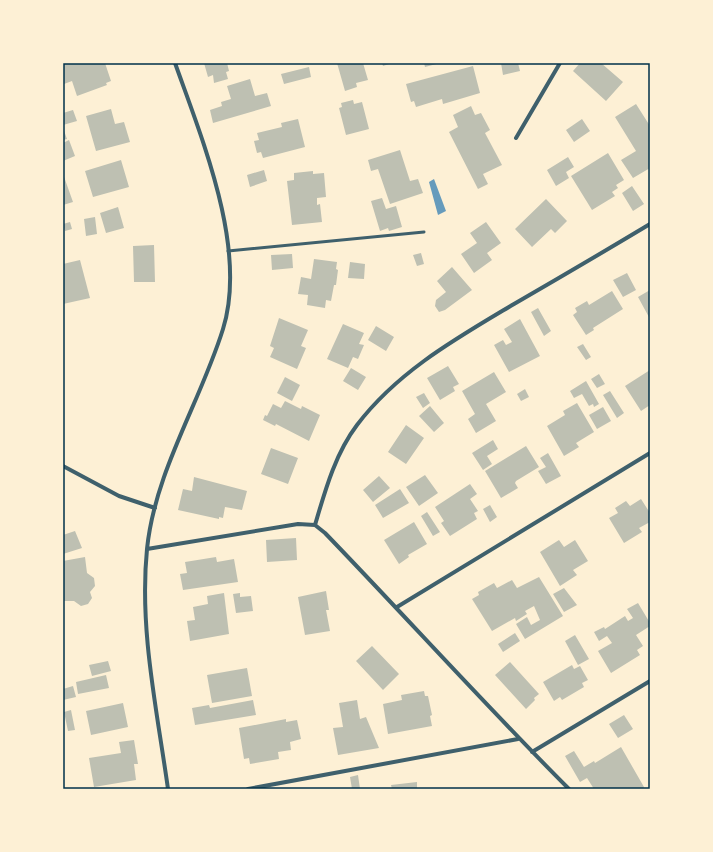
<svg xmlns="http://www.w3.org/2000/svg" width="713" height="852" font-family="Barlow,sans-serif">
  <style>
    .water { fill: #669bbc }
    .building { fill: #bec0b2 }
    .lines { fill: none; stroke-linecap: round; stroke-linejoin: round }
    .service { stroke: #3f606c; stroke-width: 3 }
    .minor { stroke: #3f606c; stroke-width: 4 }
    .neatline { fill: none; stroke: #003049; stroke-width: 1.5 }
  </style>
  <rect width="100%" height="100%" fill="#fdf0d5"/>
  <!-- water -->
  <path class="water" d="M434,179l12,32 -8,4 -9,-33z"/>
  <!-- building -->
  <path class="building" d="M63,63h42l6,18 -5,2 1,2 -30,11 -5,-15 -8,3z
    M204,63h23l2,8 -3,1 2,7 -14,4 -1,-8 -5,2z
    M337,63h26l5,17 -12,3 1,4 -12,4z
    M382,63h10l-9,3z
    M424,63h16l-15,4z
    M501,63h17l2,8 -17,4z
    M580,63h21l22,19 -17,19 -33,-30z
    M473,66l7,27 -37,11 -1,-5 -26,8 -2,-6 -3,1 -5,-18z
    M309,67l2,10 -27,7 -3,-10z
    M250,79l5,17 12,-3 4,13 -58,17 -3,-13 12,-4 -1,-4 10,-3 -4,-13z
    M353,100l1,4 8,-2 7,27 -23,6 -7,-27 3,-1 -1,-4z
    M636,104l14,22v42l-17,10 -12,-18 15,-9 -21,-34z
    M471,106l4,9 6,-2 9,17 -5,3 17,32 -19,9 5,10 -10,5 -29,-57 9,-5 -5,-12z
    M111,109l4,15 9,-2 6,20 -34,9 -10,-35z
    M73,110l4,11 -14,4v-12z
    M298,119l7,28 -42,11 -2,-6 -4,1 -3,-12 5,-1 -2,-7 25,-6 -1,-4z
    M582,119l8,12 -16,11 -8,-12z
    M63,128l4,11 -4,1z
    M69,140l6,16 -12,5v-18z
    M400,150l10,31 8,-2 5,14 -33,11 -12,-35 -7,2 -3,-11z
    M608,153l16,27 -8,5 2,3 -6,4 3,4 -23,14 -21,-34z
    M568,157l6,10 -8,5 3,6 -13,8 -9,-16z
    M121,160l8,27 -36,10 -8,-26z
    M264,170l3,11 -17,6 -3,-12z
    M313,171v3l11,-1 2,24 -9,1v7l3,-1 2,18 -30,3 -5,-44 7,-1v-7z
    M63,174l10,28 -10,3z
    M632,186l12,18 -11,7 -11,-18z
    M382,198l4,11 10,-3 6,21 -13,4 -1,-3 -8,3 -9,-30z
    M546,199l21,22 -12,12 -4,-4 -19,18 -17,-18z
    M118,207l6,21 -18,5 -6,-20z
    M95,217l2,17 -11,2 -2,-17z
    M70,222l2,7 -7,2 -2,-7z
    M486,222l15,21 -14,10 5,7 -18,13 -13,-19 16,-11 -7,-10z
    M154,245l1,37h-21l-1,-36z
    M421,253l3,11 -7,2 -4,-11z
    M292,254l1,14 -21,2 -1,-15z
    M314,259l23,3 -1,7 2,1 -2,15h-2l-3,16 -5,-1 -1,8 -18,-3 1,-10 -10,-1 3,-17 10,2z
    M80,260l10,38 -27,6v-40z
    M350,262l15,2 -1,15 -16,-1z
    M452,267l20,23 -27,20 -6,2 -4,-6 1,-6 10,-8 -9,-11z
    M627,273l9,17 -13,7 -10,-17z
    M650,290v29l-12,-22z
    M612,291l11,18 -30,19 1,2 -8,5 -13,-20 4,-3 -2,-4 12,-7 2,4z
    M538,308l13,23 -7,5 -13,-24z
    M279,318l29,12 -7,16 5,2 -9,21 -27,-12 4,-9 -4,-2z
    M520,319l20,37 -31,16 -15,-27 9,-5 3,5 6,-3 -8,-13z
    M343,324l21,9 -5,11 5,1 -6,14 -5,-2 -5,11 -21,-9z
    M376,326l18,11 -8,14 -18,-11z
    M583,344l8,13 -5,3 -9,-13z
    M448,366l11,18 -6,3 2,4 -15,9 -13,-22z
    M351,368l15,9 -8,13 -15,-9z
    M650,370v35l-9,6 -16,-25z
    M494,372l12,20 -20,12 10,17 -20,12 -8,-14 7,-5 -13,-23z
    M599,374l6,10 -8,4 -6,-9z
    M285,377l15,8 -8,16 -15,-8z
    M586,381l13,23 -5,3 -1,-3 -4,2 -7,-12 -8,4 -4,-7z
    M525,389l4,8 -8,4 -4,-7z
    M610,391l14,22 -7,5 -14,-23z
    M424,393l6,10 -7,5 -7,-11z
    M285,401l16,8 1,-3 18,9 -11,26 -33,-17 -1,2 -12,-6 2,-5 2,1 6,-12 8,4z
    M577,403l17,29 -18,11 3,4 -15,9 -17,-30 18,-11 -2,-4z
    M430,406l14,17 -10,9 -15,-16z
    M603,407l8,14 -14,8 -8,-14z
    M406,425l18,13 -18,26 -18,-12z
    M493,440l5,9 -11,7 5,8 -9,6 -11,-17z
    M526,446l13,21 -23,14 -1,2 3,5 -17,10 -16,-27z
    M271,448l27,10 -10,26 -27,-10z
    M548,453l13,23 -15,8 -8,-13 8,-4 -6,-9z
    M425,475l13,18 -19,13 -13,-19z
    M379,476l11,12 -17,14 -10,-12z
    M194,477l53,14 -5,19 -17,-3 -2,11 -4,-1v2l-41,-9 5,-21 9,2z
    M470,484l7,10 -7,5 8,12 -4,2 3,6 -27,17 -9,-13 3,-2 -9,-14z
    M400,489l9,14 -26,15 -8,-13z
    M641,499l9,14v9l-11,6 3,4 -18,11 -15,-25 9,-5 -3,-5 11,-7 4,5z
    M490,505l7,12 -7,5 -7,-13z
    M427,512l13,20 -7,4 -12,-20z
    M414,522l13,22 -19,11 1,2 -10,7 -15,-24z
    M75,531l7,17 -19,6v-19z
    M296,538l1,22 -30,2 -1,-22z
    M559,540l5,7 11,-7 13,21 -15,9 4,5 -17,11 -20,-34z
    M85,557l2,16 7,5 1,8 -5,6 2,6 -4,6 -7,2 -7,-5h-11v-40z
    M216,557l1,5 17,-3 4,23 -55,8 -3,-16 7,-1 -2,-11z
    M539,577l24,39 -38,23 -9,-15 11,-7 4,8 9,-5 -6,-14 -9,5 2,3 -11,7 -1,-3 -23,13 -20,-32 7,-4 -1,-3 16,-9 3,5 15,-8 5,8z
    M564,588l13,17 -13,7 -11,-18z
    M326,591l3,19h-3l4,21 -25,4 -7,-38z
    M224,593l5,41 -39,7 -3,-20 8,-1 -2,-13 15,-3 -1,-8z
    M240,593v4l11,-1 2,15 -17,2 -3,-19z
    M638,603l12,20v3l-14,9 7,11 -6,4 3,5 -29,18 -13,-22 14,-8 -5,-7 -8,5 -5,-9 10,-5 1,2 20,-13 3,5 5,-3 -6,-9z
    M515,633l5,8 -17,11 -5,-8z
    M575,635l14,24 -11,6 -13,-24z
    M372,646l27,28 -16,16 -27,-29z
    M108,661l3,10 -19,5 -3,-11z
    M510,662l29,32 -5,4 1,2 -9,9 -31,-34z
    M572,665l2,4 6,-3 8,14 -6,3 2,4 -22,13 -2,-3 -6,4 -11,-19z
    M247,668l5,28 -40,7 -5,-28z
    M106,675l3,13 -31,6 -2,-12z
    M73,686l3,11 -13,3v-11z
    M424,691l1,5h3l4,19 -2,1 2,10 -44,8 -5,-30 19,-4 -1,-5z
    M253,700l3,15 -61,10 -3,-17 17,-3 1,3z
    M357,700l3,19 6,-2 13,31 -41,7 -5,-27 10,-1 -4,-24z
    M123,703l5,24 -37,8 -5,-24z
    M71,710l4,20 -7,1 -4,-19z
    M624,715l9,14 -15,9 -9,-14z
    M286,719v3l11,-2 4,19 -11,3 1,8 -13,2 1,7 -29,5 -1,-6 -5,1 -5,-31z
    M134,740l4,24h-4l2,16 -42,7 -5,-29 32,-5 -2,-11z
    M621,747l23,40 -1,2h-49l-7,-11 -7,4 -15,-26 9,-5 10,16 10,-6 1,2z
    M358,775l2,14h-8l-2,-12z
    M417,782v7h-25l-1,-4z"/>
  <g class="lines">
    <!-- service -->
    <path class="service" d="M228,251l196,-19"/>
    <!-- minor -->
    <path class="minor" d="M516,138l44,-75
      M63,466l56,30 36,12
      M315,525c10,-34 20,-71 42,-100 41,-54 100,-87 157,-121 45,-26 91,-53 136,-80
      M147,549l151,-25 17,1 10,8c82,85 161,173 244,256
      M397,607l253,-154
      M532,752l118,-71
      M168,789c-11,-79 -29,-160 -21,-240 8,-78 53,-146 76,-220 25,-80 -21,-190 -48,-266
      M248,789l270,-50"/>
  </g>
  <!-- border -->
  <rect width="713" height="852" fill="none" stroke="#fdf0d5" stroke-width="128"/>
  <rect x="64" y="64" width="585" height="724" class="neatline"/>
</svg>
